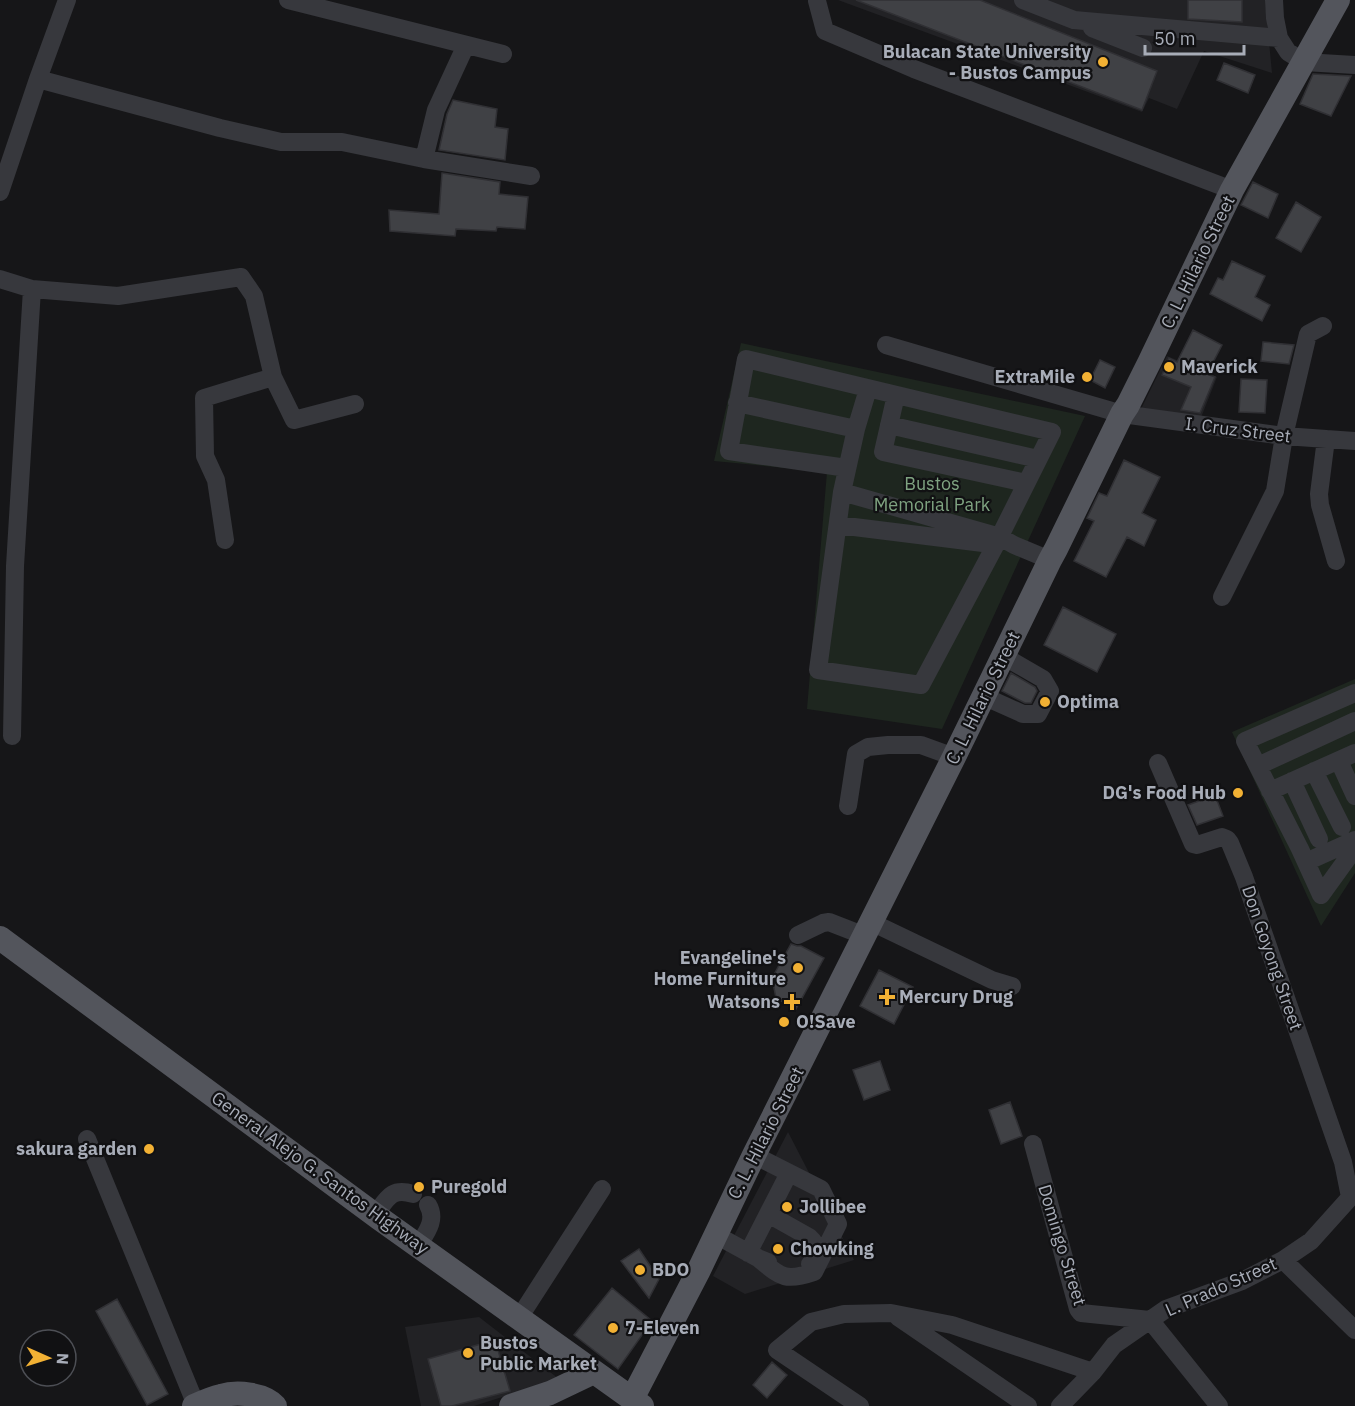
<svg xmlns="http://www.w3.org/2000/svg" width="1355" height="1406" font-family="'IBM Plex Sans',sans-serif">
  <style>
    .built { fill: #222225 }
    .green { fill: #1e261f }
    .building { fill: #404145; stroke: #303034; stroke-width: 1.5 }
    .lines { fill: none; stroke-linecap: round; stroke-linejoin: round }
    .minor { stroke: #37383d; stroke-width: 18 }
    .major { stroke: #53555c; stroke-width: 24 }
    .poi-dot { fill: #f2b134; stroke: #111113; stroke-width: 2 }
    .labels { text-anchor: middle; stroke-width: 4.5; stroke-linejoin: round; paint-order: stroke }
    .poi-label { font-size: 18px; font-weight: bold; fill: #a8adb8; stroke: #111113; text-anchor: start }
    .street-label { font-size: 18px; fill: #a8adb8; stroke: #111113 }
    .park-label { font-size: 18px; fill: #7fa381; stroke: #111113 }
  </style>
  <rect width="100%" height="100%" fill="#161618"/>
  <!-- built -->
  <path class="built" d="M838,0h427l7,73 -68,-22 -27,58 -28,-11 -7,14z
    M1167,356l50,21 -17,43 -59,-11z
    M788,1132l66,128 -109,34 -32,-18z
    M479,1317l80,62 -85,27h-53l-16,-79z"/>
  <!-- green -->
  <path class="green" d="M741,343l344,73 -143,313 -135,-20 20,-237 -113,-11z
    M1355,679v194l-34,53 -89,-194z"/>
  <!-- building -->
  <path class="building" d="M856,0h124l177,71 -15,39z
    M1188,0h54v22l-54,-3z
    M1224,63l31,12 -7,18 -31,-13z
    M1313,74l38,2 -20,40 -31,-12z
    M453,100l44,9 -2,18 13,2 -3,31 -66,-10 8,-36z
    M442,173l58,9 -1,12 29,3 -3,32 -28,-2 -1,4 -40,-2 -1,7 -65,-5 -1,-21 50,4z
    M1253,182l25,12 -10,24 -27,-13z
    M1296,202l25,15 -20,35 -25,-14z
    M1232,261l33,15 -10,21 15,8 -8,16 -52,-27 8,-16 5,2z
    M1193,330l29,15 -15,29 8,3 -15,36 -19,-3 10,-23 -29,-12 7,-17 8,4z
    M1263,342l31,3 -5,19 -28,-3z
    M1100,360l15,7 -10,21 -15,-8z
    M1241,379l26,1 -2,33 -26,-1z
    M1124,460l36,17 -18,36 14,7 -12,26 -17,-9 -21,40 -32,-16 20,-40 -7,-3 12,-25 8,3z
    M1063,607l53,27 -19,38 -53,-27z
    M1011,673l24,14 2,4 -6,12h-6l-23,-12z
    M1215,795l8,21 -26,9 -9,-20z
    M791,944l6,2h4l23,12 -28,51 -20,-11 -4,-20z
    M879,970l34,17 -19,37 -34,-18z
    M880,1061l10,29 -26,10 -11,-30z
    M1010,1102l12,34 -21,8 -12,-34z
    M639,1249l20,30 -10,19 -28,-37z
    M612,1288l40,33 -34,48 -44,-34z
    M117,1299l51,95 -21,11 -51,-94z
    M495,1340l15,51 -58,15h-11l-13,-47z
    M772,1362l15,13 -20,23 -14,-13z"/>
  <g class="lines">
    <!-- minor -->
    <path class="minor" d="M288,0l215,54
      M1023,0l51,20 205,18
      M1274,0l1,18 4,20 9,14 16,10 51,3
      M817,1l8,30 89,38 318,121
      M1092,28l51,20
      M38,79l182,49 61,14h61l82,17 107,17
      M424,159l12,-49 30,-65
      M0,192l38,-113 29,-79
      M0,279l32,10 86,7 123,-19 13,19 19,81 -69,21 1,58 11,24 9,60
      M886,345l236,69 162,22 71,5
      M273,377l21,43 61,-16
      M896,395l-13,57 143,31
      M737,403l119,26
      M889,425l149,34
      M1326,439l-7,55 1,11 16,56
      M847,468l-118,-17 17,-92 306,73 -56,112 -75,141 -103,-15 24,-178 14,-63 12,-40
      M842,492l158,45 14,8 36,15
      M838,525l153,19
      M1222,597l53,-106 9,-55 24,-102 15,-8
      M1355,693l-110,48 55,108 21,46 34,-47
      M983,696l40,18h15l12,-23 -7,-12 -40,-23
      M12,736l3,-170 17,-277
      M1339,761l16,35
      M1158,763l35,81 4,1 25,-8 5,2 3,4 14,34 99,285 7,35
      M1258,766l97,-45
      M1314,771l28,56
      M1292,781l27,58
      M1270,791l85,-38
      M848,806l8,-52 12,-7 20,-2h33l33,12
      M1306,862l49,-22
      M871,922l121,58 20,6
      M798,935l25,-12 6,-1 36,14
      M87,1139l109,266
      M1033,1144l45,165 3,4 69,7 69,86
      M754,1155l67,34 17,35 -24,48c-29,10 -33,5 -56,-14
      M768,1214l41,23c10,9 10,17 1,27
      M375,1215c12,-16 16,-28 38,-21
      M716,1235l42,23 10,4
      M418,1246c8,-13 19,-26 10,-41
      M748,1253l41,-80
      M1283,1260l72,70
      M898,1317l130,89
      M519,1318l83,-129
      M860,1406l-83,-56 34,-28 33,-8 47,-1 61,12 141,47
      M1060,1406l33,-34 21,-27 52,-36 76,-28 41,-21 28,-19 44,-49"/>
    <!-- major -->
    <path class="major" d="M0,938l379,280 263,188
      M632,1399l66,-127 56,-117 200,-398 96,-197 6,-11 66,-135 6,-9 21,-42 83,-173 106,-190
      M194,1406c9,-4 18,-8 27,-10 16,-5 43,-2 54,10
      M511,1406l39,-13 44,-21"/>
  </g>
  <!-- markers -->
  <g class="poi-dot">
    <circle cx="1103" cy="62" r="6"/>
    <circle cx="1169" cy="367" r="6"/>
    <circle cx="1087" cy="377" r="6"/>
    <circle cx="1045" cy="702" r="6"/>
    <circle cx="1238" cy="793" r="6"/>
    <circle cx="798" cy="968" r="6"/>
    <path d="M884 988h6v6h6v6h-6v6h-6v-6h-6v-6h6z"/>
    <path d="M789 993h6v6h6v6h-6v6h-6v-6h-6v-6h6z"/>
    <circle cx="784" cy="1022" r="6"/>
    <circle cx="149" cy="1149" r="6"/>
    <circle cx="419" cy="1187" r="6"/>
    <circle cx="787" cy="1207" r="6"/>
    <circle cx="778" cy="1249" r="6"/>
    <circle cx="640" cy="1270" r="6"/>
    <circle cx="613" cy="1328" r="6"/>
    <circle cx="468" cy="1353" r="6"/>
  </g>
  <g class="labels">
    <!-- poi labels -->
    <g class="poi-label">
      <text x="1091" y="58" text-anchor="end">Bulacan State University<tspan x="1091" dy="21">- Bustos Campus</tspan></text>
      <text x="1181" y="373">Maverick</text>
      <text x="1075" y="383" text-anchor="end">ExtraMile</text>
      <text x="1057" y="708">Optima</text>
      <text x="1226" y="799" text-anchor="end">DG's Food Hub</text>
      <text x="786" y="964" text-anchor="end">Evangeline's<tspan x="786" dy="21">Home Furniture</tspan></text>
      <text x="899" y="1003">Mercury Drug</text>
      <text x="780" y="1008" text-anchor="end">Watsons</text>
      <text x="796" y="1028">O!Save</text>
      <text x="137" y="1155" text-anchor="end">sakura garden</text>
      <text x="431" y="1193">Puregold</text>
      <text x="799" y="1213">Jollibee</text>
      <text x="790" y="1255">Chowking</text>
      <text x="652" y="1276">BDO</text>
      <text x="625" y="1334">7-Eleven</text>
      <text x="480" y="1349">Bustos<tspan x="480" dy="21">Public Market</tspan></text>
    </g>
    <!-- street labels -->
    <g class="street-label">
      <text transform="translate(1198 262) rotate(-64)" y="6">C. L. Hilario Street</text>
      <text transform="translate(1238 430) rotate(7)" y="6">I. Cruz Street</text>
      <text transform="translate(983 698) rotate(-64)" y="6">C. L. Hilario Street</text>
      <text transform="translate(1272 958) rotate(71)" y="6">Don Goyong Street</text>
      <text transform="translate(766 1133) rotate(-63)" y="6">C. L. Hilario Street</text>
      <text transform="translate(320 1173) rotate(36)" y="6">General Alejo G. Santos Highway</text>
      <text transform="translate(1062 1245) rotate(73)" y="6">Domingo Street</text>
      <text transform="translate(1221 1287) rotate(-24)" y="6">L. Prado Street</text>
    </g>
    <!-- park labels -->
    <g class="park-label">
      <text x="932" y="490">Bustos<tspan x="932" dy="21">Memorial Park</tspan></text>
    </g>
  </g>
  <!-- north arrow -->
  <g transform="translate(48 1358) rotate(93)"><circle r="28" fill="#111113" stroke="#4d4f55" stroke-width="1.5"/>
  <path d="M0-4.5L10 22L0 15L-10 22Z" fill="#f2b134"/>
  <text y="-9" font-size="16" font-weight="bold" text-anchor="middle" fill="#a8adb8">N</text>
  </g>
  <!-- scale -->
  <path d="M1145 45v9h99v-9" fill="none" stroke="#a8adb8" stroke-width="3"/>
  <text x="1154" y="45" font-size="18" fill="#a8adb8" stroke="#111113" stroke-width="4.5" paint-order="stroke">50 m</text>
</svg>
